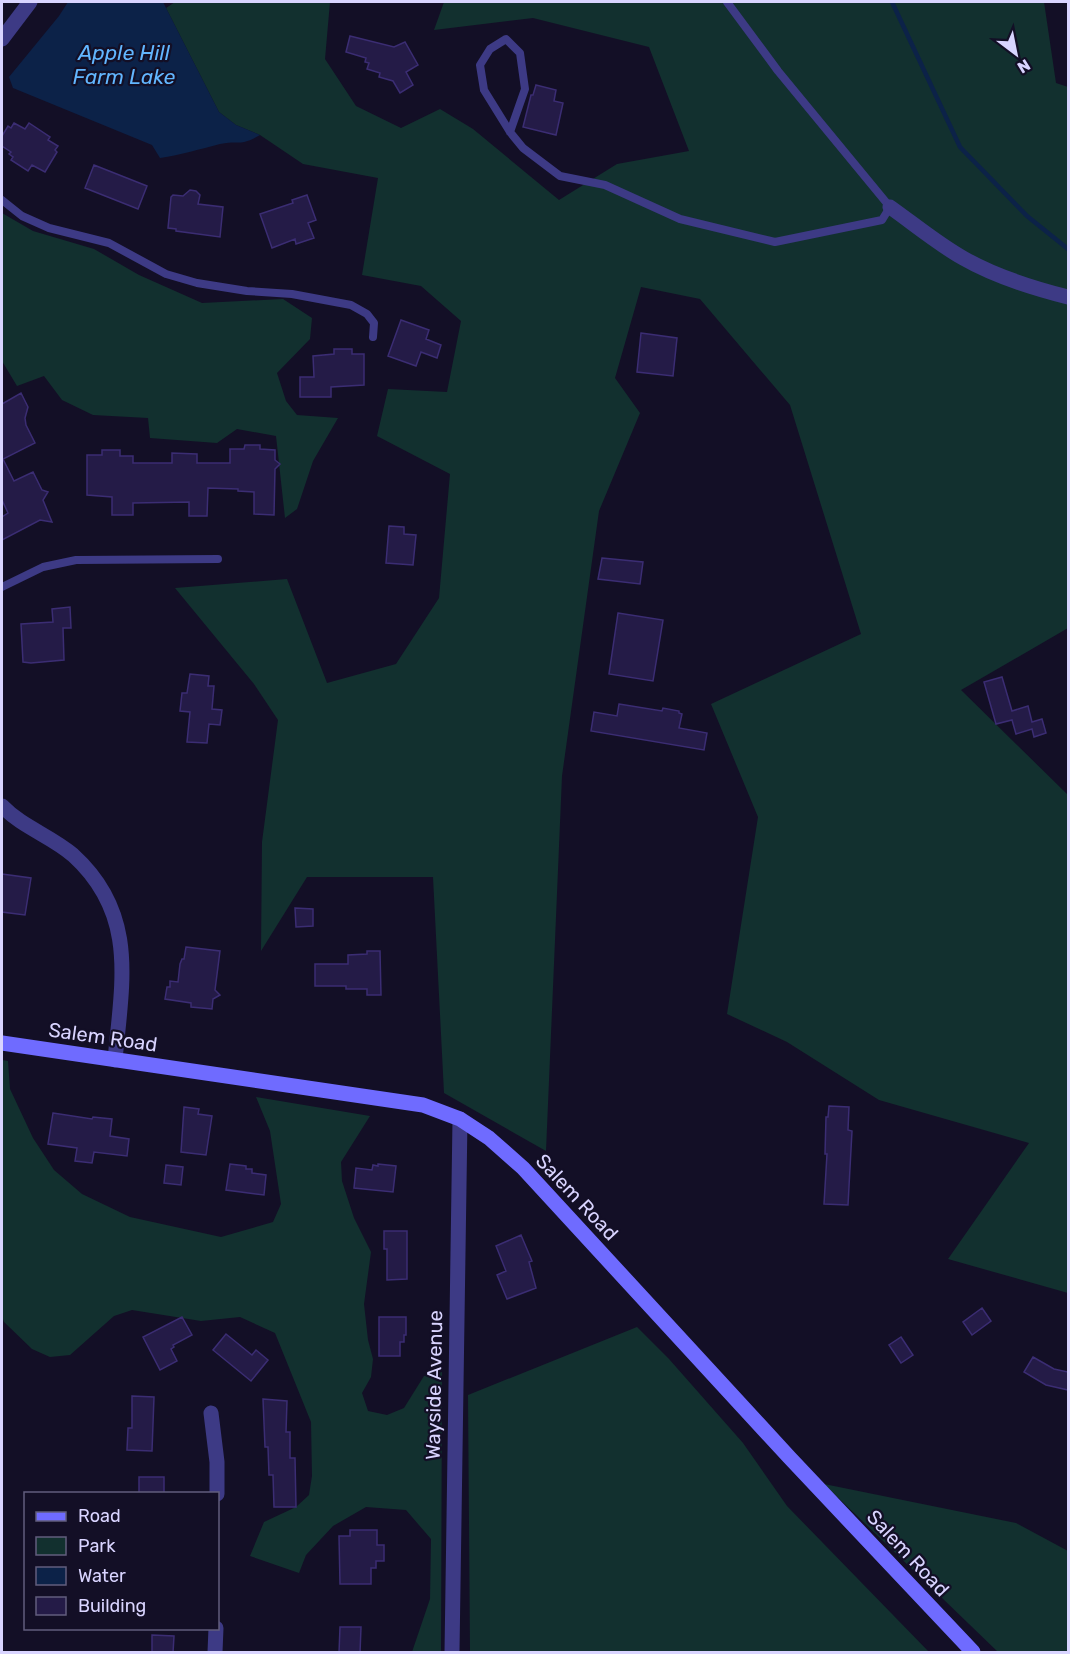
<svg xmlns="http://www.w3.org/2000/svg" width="1070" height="1654" font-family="Rubik,sans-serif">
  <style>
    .green { fill: #12302f }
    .water { fill: #0c2248 }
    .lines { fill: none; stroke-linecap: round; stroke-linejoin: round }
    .stream { stroke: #0c2248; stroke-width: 4.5 }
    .building { fill: #241b47; stroke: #3b2d73; stroke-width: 1.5 }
    .lane { stroke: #3d3a85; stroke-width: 8 }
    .street { stroke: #3d3a85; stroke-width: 15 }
    .secondary { stroke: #6f6bff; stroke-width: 15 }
    .labels { text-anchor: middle; stroke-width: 4.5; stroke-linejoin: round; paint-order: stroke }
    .street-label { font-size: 20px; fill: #d9d4ff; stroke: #130f26 }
    .water-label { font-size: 21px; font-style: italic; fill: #62b6ff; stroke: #130f26 }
  </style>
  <rect width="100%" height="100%" fill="#130f26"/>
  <!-- green -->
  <path class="green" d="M175,2h155l-5,57 31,47 45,22 39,-19 33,20 86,71 58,-36 72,-13 -40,-104 -116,-29 -99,12 10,-28h600l12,81 12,4v541l-107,62 107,105v498l-120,-34 81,-116 -150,-43 -92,-58 -60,-28 31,-197 -47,-113 150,-70 -71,-229 -90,-106 -59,-12 -26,91 25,35 -41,98 -37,265 -16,375 -102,-58 -11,-216h-126l-46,74 1,-109 16,-122 -24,-36 -79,-96 112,-9 40,104 69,-19 43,-66 11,-124 -73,-38 11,-47 59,3 14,-71 -40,-35 -59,-11 16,-97 -75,-14 -43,-29 -24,-10 -17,-13 -53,-104z
    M2,213l31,18 61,18 45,26 63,28 81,-4 29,19 -2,21 -33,34 9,28 11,14 41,3 -25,43 -16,48 -12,9 -9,-82 -39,-7 -20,14 -67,-5 -2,-20 -55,-3 -31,-15 -18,-24 -27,10 -15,-25z
    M2,1060l6,1 2,28 23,49 21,32 28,24 48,23 91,20 52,-15 8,-18 -11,-73 -14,-34 114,19 -29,46 1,19 12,37 17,34 -7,52 4,36 5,19 -2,18 -9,16 6,18 19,4 17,-7 20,-32 18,-4 -1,280h-29l18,-53 1,-60 -25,-29 -40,-3 -33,19 -27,29 -7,18 -49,-17 14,-34 32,-15 13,-12 3,-19 -1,-54 -36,-89 -35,-16 -39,4 -69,-11 -18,6 -44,39 -20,2 -18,-8 -28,-27 -2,-6z
    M637,1327l32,32 74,84 44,63 142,146h-459l-2,-257z
    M824,1484l192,39 52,28v101h-70z"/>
  <!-- water -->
  <path class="water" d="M68,2h95l56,110 17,13 24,10c-20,12 -20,5 -40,9 -20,5 -39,11 -60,14l-8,-13 -139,-57 -4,-11 50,-61z"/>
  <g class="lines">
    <!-- stream -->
    <path class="stream" d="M892,2l68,145 67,69 41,33"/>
  </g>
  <!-- building -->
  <path class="building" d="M350,36l44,11 11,-5 13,23 -12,7 7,13 -13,8 -7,-12 -14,-4 1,-4 -13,-4 2,-6 -4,-1 1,-4 -20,-6z
    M536,85l20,5 -2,11 9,2 -7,32 -33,-8 8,-32h2z
    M14,123l11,6 4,-6 21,14 -2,3 10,6 -3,4 2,2 -12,20 -13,-7 -4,6 -17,-11 2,-3 -4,-3 2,-2 -9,-6v-10l6,-10 3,2z
    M94,165l53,21 -9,23 -53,-21z
    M190,190l6,1 4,4 -2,9 25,3 -3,30 -44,-6v-2l-8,-1 3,-31 2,-2 10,1z
    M307,195l9,25 -8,3 6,15 -18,6 -1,-5 -23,9 -12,-34 33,-11 -1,-3z
    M401,320l28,10 -3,9 15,6 -4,13 -16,-6 -5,14 -28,-10z
    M641,333l36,5 -4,38 -36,-4z
    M334,349h18v5h12v31l-33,2v10h-31v-20h14l-1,-21 21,-2z
    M21,393l7,14 -3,11 1,7 9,18 -32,16 11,22 19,-9 9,18 6,2 -5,8 9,22 -12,-2 -38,20v-23l6,-4 -6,-13v-96z
    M245,445h15v4l15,1v10l5,4 -5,5 -1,46 -20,-1v-22l-16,-1v-2l-30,-1 -1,28h-18v-14l-56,1v12h-21v-18l-25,-2v-40h15v-5h18v6h13v7h39v-10l25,1v9h33v-14h14z
    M389,526l15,1v7l12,1 -3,30 -27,-2z
    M602,558l41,4 -3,22 -42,-5z
    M70,607l1,21h-8l1,32 -33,3 -8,-1 -2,-38 32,-2 -1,-13z
    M618,613l45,7 -10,61 -44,-7z
    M190,674l19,2 -1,10h6l-2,23 10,1 -2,15 -11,-1 -2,19 -20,-1 3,-30 -10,-1 2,-18h5z
    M1002,677l10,34 16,-5 4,16 10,-3 4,14 -12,4 -2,-8 -16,5 -4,-14 -16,4 -12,-42z
    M619,704l43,7 1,-3 16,3v2l3,1 -3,14 28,5 -3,17 -113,-19 3,-19 23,4z
    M2,874l29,4 -6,37 -23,-3z
    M295,908l18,1v17l-17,1z
    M186,947l34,4 -5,39 5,5 -7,4 -1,10 -21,-2v-4l-26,-4 2,-12h3v-6l8,1 2,-18 2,-5h2z
    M367,951h13l1,44h-14v-6h-21v-3h-31v-22h33v-9l19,-1z
    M829,1106l20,1 -1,23 4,1 -4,74 -24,-1 3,-50h-2l1,-37h2z
    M184,1107l15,2 -1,5 14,2 -6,39 -25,-3z
    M53,1113l39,6 1,-2 19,2 -2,17 19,3 -2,17 -33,-4 -2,11 -17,-2 2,-13 -29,-4z
    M230,1164l16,2v3h6v4l14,2 -2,20 -38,-5z
    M378,1164l18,2 -3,26 -39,-4 2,-20 16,2 1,-5 5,1z
    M166,1165l17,2 -2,18 -17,-2z
    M384,1231h23v48l-20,1v-31h-3z
    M521,1235l11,26 -3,1 7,26 -29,11 -10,-24 9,-4 -10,-25z
    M982,1308l9,13 -19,14 -9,-13z
    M182,1317l10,18 -19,10 1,2 -3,2 6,12 -17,9 -17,-33z
    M379,1317h27v18h-2v7h-4v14h-21z
    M226,1334l26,21 4,-5 12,10 -17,21 -38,-31z
    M901,1337l12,18 -12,8 -12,-18z
    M1033,1357l21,12 14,3v18l-22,-5 -22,-13z
    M132,1396l22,1 -2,54 -25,-1 1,-22h4z
    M263,1399l24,2 -1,31h4v26h5l1,49h-22l-1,-32h-4l-1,-28h-3z
    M139,1477h25v17h-25z
    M350,1530h27v15h7v16h-8v7h-5v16h-31l-1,-48h11z
    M340,1627h21l-1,26h-21z
    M152,1635l22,1 -1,17h-21z"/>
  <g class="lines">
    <!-- lane -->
    <path class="lane" d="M510,132l15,-43 -5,-36 -14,-14 -16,10 -10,16 4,25 26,42 13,16 37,28 45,9 75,34 95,23 107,-22 8,-13 -112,-136 -51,-69
      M2,200l20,16 27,12 60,15 57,31 31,9 50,8 45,3 59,11 16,9 7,9 -1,14
      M2,587l41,-20 33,-7 142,-1"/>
    <!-- street -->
    <path class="street" d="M2,39l28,-37
      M890,207c24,17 48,37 73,51 33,19 69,30 105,39
      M2,806c20,21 49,30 71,49 65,59 49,127 42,205
      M211,1413l6,49v32
      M215,1652l1,-24
      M452,1652l8,-533"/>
    <!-- secondary -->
    <path class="secondary" d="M2,1043l421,62 37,14 29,19 34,30 266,289 184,195"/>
  </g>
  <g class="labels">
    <!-- street labels -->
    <g class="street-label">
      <text transform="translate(103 1037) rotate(8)" y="7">Salem Road</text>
      <text transform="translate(577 1197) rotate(47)" y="7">Salem Road</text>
      <text transform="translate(434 1385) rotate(-89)" y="7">Wayside Avenue</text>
      <text transform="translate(908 1553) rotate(47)" y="7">Salem Road</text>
    </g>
    <!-- water labels -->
    <g class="water-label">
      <text x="124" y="60">Apple Hill<tspan x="124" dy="24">Farm Lake</tspan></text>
    </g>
  </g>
  <!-- border -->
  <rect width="1070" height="1654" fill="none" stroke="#d9d4ff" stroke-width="6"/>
  <!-- legend -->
  <rect x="24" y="1492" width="195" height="138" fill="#130f26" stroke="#625e7d" stroke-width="1.5"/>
  <rect x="36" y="1512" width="30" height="9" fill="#6f6bff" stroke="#625e7d" stroke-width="1.5"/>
  <text x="78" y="1522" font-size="18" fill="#d9d4ff">Road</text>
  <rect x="36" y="1537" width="30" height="18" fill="#12302f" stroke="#625e7d" stroke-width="1.5"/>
  <text x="78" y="1552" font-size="18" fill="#d9d4ff">Park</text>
  <rect x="36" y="1567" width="30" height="18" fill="#0c2248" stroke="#625e7d" stroke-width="1.5"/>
  <text x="78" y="1582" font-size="18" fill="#d9d4ff">Water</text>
  <rect x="36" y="1597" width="30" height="18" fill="#241b47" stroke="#625e7d" stroke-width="1.5"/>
  <text x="78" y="1612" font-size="18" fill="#d9d4ff">Building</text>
  <!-- north arrow -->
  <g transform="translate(1016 54) rotate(148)" stroke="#130f26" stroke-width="4.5" paint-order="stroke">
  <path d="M0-4.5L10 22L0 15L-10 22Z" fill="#d9d4ff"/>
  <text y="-9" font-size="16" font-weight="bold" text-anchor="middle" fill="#d9d4ff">N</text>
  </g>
</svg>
